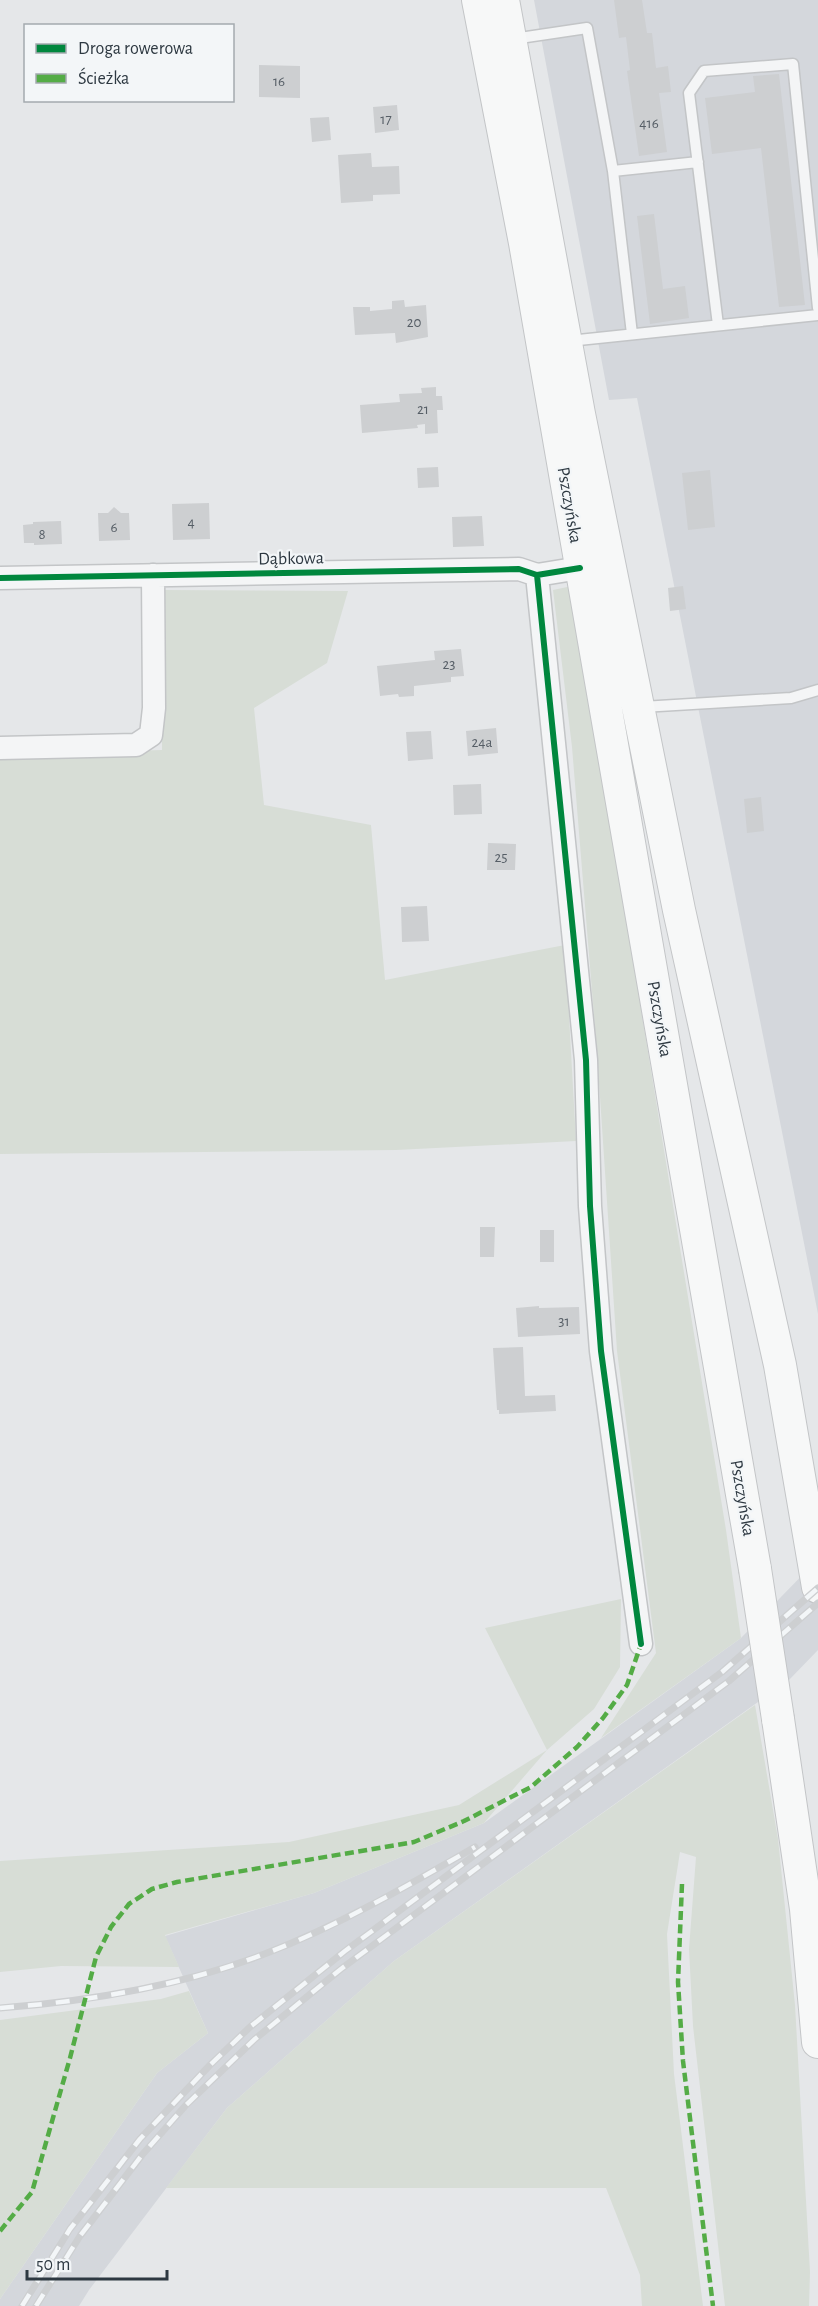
<svg xmlns="http://www.w3.org/2000/svg" width="818" height="2306" font-family="'Alegreya Sans',sans-serif">
  <style>
    .built { fill: #d4d7dc }
    .green { fill: #d7ddd6 }
    .building { fill: #cdcfd1 }
    .lines { fill: none; stroke-linecap: round; stroke-linejoin: round }
    .lane-casing { stroke: #c3c5c7; stroke-width: 13 }
    .street-casing { stroke: #c3c5c7; stroke-width: 25 }
    .secondary-casing { stroke: #c3c5c7; stroke-width: 34 }
    .lane { stroke: #f4f5f6; stroke-width: 10 }
    .street { stroke: #f4f5f6; stroke-width: 22 }
    .secondary { stroke: #f7f8f8; stroke-width: 32 }
    .rail-casing { stroke: #cdcfd1; stroke-width: 7 }
    .rail { stroke: #f3f6f8; stroke-width: 4.5; stroke-dasharray: 14; stroke-linecap: butt }
    .secondary-bridge-casing { stroke: #c3c5c7; stroke-width: 34; stroke-linecap: butt }
    .secondary-bridge { stroke: #f7f8f8; stroke-width: 32 }
    .quiet { stroke: #54ac46; stroke-width: 4.5; stroke-dasharray: 9 4.5; stroke-linecap: butt }
    .cycleway-casing { stroke: #f3f6f8; stroke-width: 10 }
    .cycleway { stroke: #00873e; stroke-width: 6 }
    .labels { text-anchor: middle; stroke-width: 4.5; stroke-linejoin: round; paint-order: stroke }
    .number-label { font-size: 15px; fill: #565e66 }
    .street-label { font-size: 18px; fill: #2d3841; stroke: #f3f6f8 }
  </style>
  <rect width="100%" height="100%" fill="#e5e7e9"/>
  <!-- built -->
  <path class="built" d="M534,0h284v1314l-181,-916 -28,2z
    M818,1559v91l-29,30 -395,281 -167,147 -138,182 -10,16h-79v-7l157,-226 51,-40 -43,-97 149,-43 170,-70 257,-185z"/>
  <!-- green -->
  <path class="green" d="M572,586l154,944 15,108 -140,100 55,-85 -39,-302 -20,-299 -25,-305 -19,-157z
    M162,590l186,1 -21,72 -73,45 10,97 107,20 14,155 180,-35 11,196 -180,9 -396,4v-399l162,-5z
    M621,1599l-1,68 -26,42 -47,41 -63,73 -170,70 -149,42 14,32 -118,-1 -61,6v-111l289,-19 170,-37 88,-55 -62,-122z
    M755,1705l23,134 17,166 15,267 -1,34h-84l-32,-280 -4,-77 7,-92 -16,-5 -13,82 7,140 29,232h-61l-2,-31 -34,-87h-440l61,-80 167,-147z
    M189,1991l19,42 -51,40 -157,226v-279l161,-21z"/>
  <!-- building -->
  <path class="building" d="M614,0h28l5,33h5l4,35 12,-2 3,26 -12,1 8,59 -28,4 -12,-85 3,-1 -4,-33 -7,1z
    M259,65l41,1v32l-41,-1z
    M779,74l26,231 -26,2 -18,-159 -49,6 -7,-56 50,-6 -2,-16z
    M397,105l2,25 -24,3 -2,-26z
    M329,117l2,23 -19,2 -2,-24z
    M371,153l1,14 27,-1 1,28 -27,1v6l-32,2 -3,-48z
    M654,214l9,75 22,-3 4,32 -39,6 -13,-108z
    M404,300l1,7 21,-2 2,32 -32,6 -1,-10 -40,2 -2,-28h17v4l22,-2v-8z
    M436,387v9h6l1,14h-6l1,23 -13,1v-10l-8,1 1,3 -56,5 -2,-28 40,-3 -1,-8 23,-1 -1,-5z
    M438,467l1,20 -21,1 -1,-20z
    M710,470l5,57 -27,3 -6,-57z
    M209,503l1,36 -37,1 -1,-36z
    M114,507l7,6h8l1,27 -31,1 -1,-28h10z
    M482,516l2,30 -31,1 -1,-30z
    M61,521l1,23 -28,1v-2h-10l-1,-18 10,-1v-2z
    M683,586l3,23 -16,2 -2,-23z
    M461,649l3,27 -13,1v5l-37,4v10l-15,1 -1,-3 -18,2 -3,-30 58,-6 -1,-9z
    M496,728l2,25 -30,3 -2,-25z
    M431,731l2,28 -25,2 -2,-29z
    M481,784l1,30 -28,1 -1,-30z
    M761,797l3,34 -17,2 -3,-34z
    M488,843l28,1 -1,26h-28z
    M427,906l2,35 -27,1 -1,-35z
    M480,1227h15l-1,30h-14z
    M540,1230h14v32h-14z
    M539,1306v2l40,-1 1,27 -62,3 -2,-29z
    M523,1347l2,49 30,-1 1,16 -57,3v-4h-2l-4,-62z"/>
  <g class="lines">
    <defs>
      <path id="lane" d="M513,39l74,-11 26,143 85,-9
        M613,171l19,163
        M718,325l-29,-232 15,-22 89,-7 25,244
        M569,341l249,-26
        M642,707l149,-9 27,-8"/>
      <path id="street" d="M537,575l49,485 4,146 11,145 40,293
        M0,578l519,-9 18,6 43,-7
        M0,748l136,-3 15,-10 3,-27 -1,-133"/>
      <path id="secondary" d="M478,0l47,243 230,1326
        M503,0l76,414 100,496 101,455 38,222
        M778,1719l28,190 12,133"/>
    </defs>
    <!-- lane casing -->
    <use href="#lane" class="lane-casing"/>
    <!-- street casing -->
    <use href="#street" class="street-casing"/>
    <!-- secondary casing -->
    <use href="#secondary" class="secondary-casing"/>
    <!-- lane -->
    <use href="#lane" class="lane"/>
    <!-- street -->
    <use href="#street" class="street"/>
    <!-- secondary -->
    <use href="#secondary" class="secondary"/>
    <defs>
      <path id="rail" d="M0,2008c91,-7 182,-22 267,-55 73,-28 140,-67 208,-106
        M22,2306l48,-77 70,-90 70,-74 40,-38 95,-76 377,-279 96,-84
        M36,2306l44,-70 62,-81 44,-50 69,-66 86,-70 388,-288 89,-78"/>
    </defs>
    <!-- rail casing -->
    <use href="#rail" class="rail-casing"/>
    <!-- rail -->
    <use href="#rail" class="rail"/>
    <defs>
      <path id="secondary-bridge" d="M755,1569l23,150"/>
    </defs>
    <!-- secondary-bridge casing -->
    <use href="#secondary-bridge" class="secondary-bridge-casing"/>
    <!-- secondary-bridge -->
    <use href="#secondary-bridge" class="secondary-bridge"/>
    <!-- quiet -->
    <path class="quiet" d="M682,1884l-4,98 5,79 30,245
      M0,2231l32,-39 38,-134 26,-101 15,-30 18,-23 23,-15 25,-7 237,-40 50,-21 67,-34 46,-40 26,-29 24,-33 14,-41"/>
    <defs>
      <path id="cycleway" d="M537,575l49,485 4,146 11,145 40,293
        M0,578l519,-9 18,6 43,-7"/>
    </defs>
    <!-- cycleway casing -->
    <use href="#cycleway" class="cycleway-casing"/>
    <!-- cycleway -->
    <use href="#cycleway" class="cycleway"/>
  </g>
  <g class="labels">
    <!-- number labels -->
    <g class="number-label">
      <text x="279" y="86">16</text>
      <text x="386" y="124">17</text>
      <text x="649" y="128">416</text>
      <text x="414" y="327">20</text>
      <text x="423" y="414">21</text>
      <text x="191" y="527">4</text>
      <text x="114" y="532">6</text>
      <text x="42" y="539">8</text>
      <text x="449" y="669">23</text>
      <text x="482" y="747">24a</text>
      <text x="501" y="862">25</text>
      <text x="564" y="1326">31</text>
    </g>
    <!-- street labels -->
    <g class="street-label">
      <text transform="translate(570 505) rotate(80)" y="6">Pszczyńska</text>
      <text transform="translate(291 558) rotate(-1)" y="6">Dąbkowa</text>
      <text transform="translate(660 1019) rotate(80)" y="6">Pszczyńska</text>
      <text transform="translate(743 1498) rotate(80)" y="6">Pszczyńska</text>
    </g>
  </g>
  <!-- legend -->
  <rect x="24" y="24" width="210" height="78" fill="#f3f6f8" stroke="#a4aaaf" stroke-width="1.5"/>
  <rect x="36" y="44" width="30" height="9" fill="#00873e" stroke="#a4aaaf" stroke-width="1.5"/>
  <text x="78" y="54" font-size="18" fill="#2d3841">Droga rowerowa</text>
  <rect x="36" y="74" width="30" height="9" fill="#54ac46" stroke="#a4aaaf" stroke-width="1.5"/>
  <text x="78" y="84" font-size="18" fill="#2d3841">Ścieżka</text>
  <!-- scale -->
  <path d="M27 2270v9h140v-9" fill="none" stroke="#2d3841" stroke-width="3"/>
  <text x="36" y="2270" font-size="18" fill="#2d3841" stroke="#f3f6f8" stroke-width="4.5" paint-order="stroke">50 m</text>
</svg>
